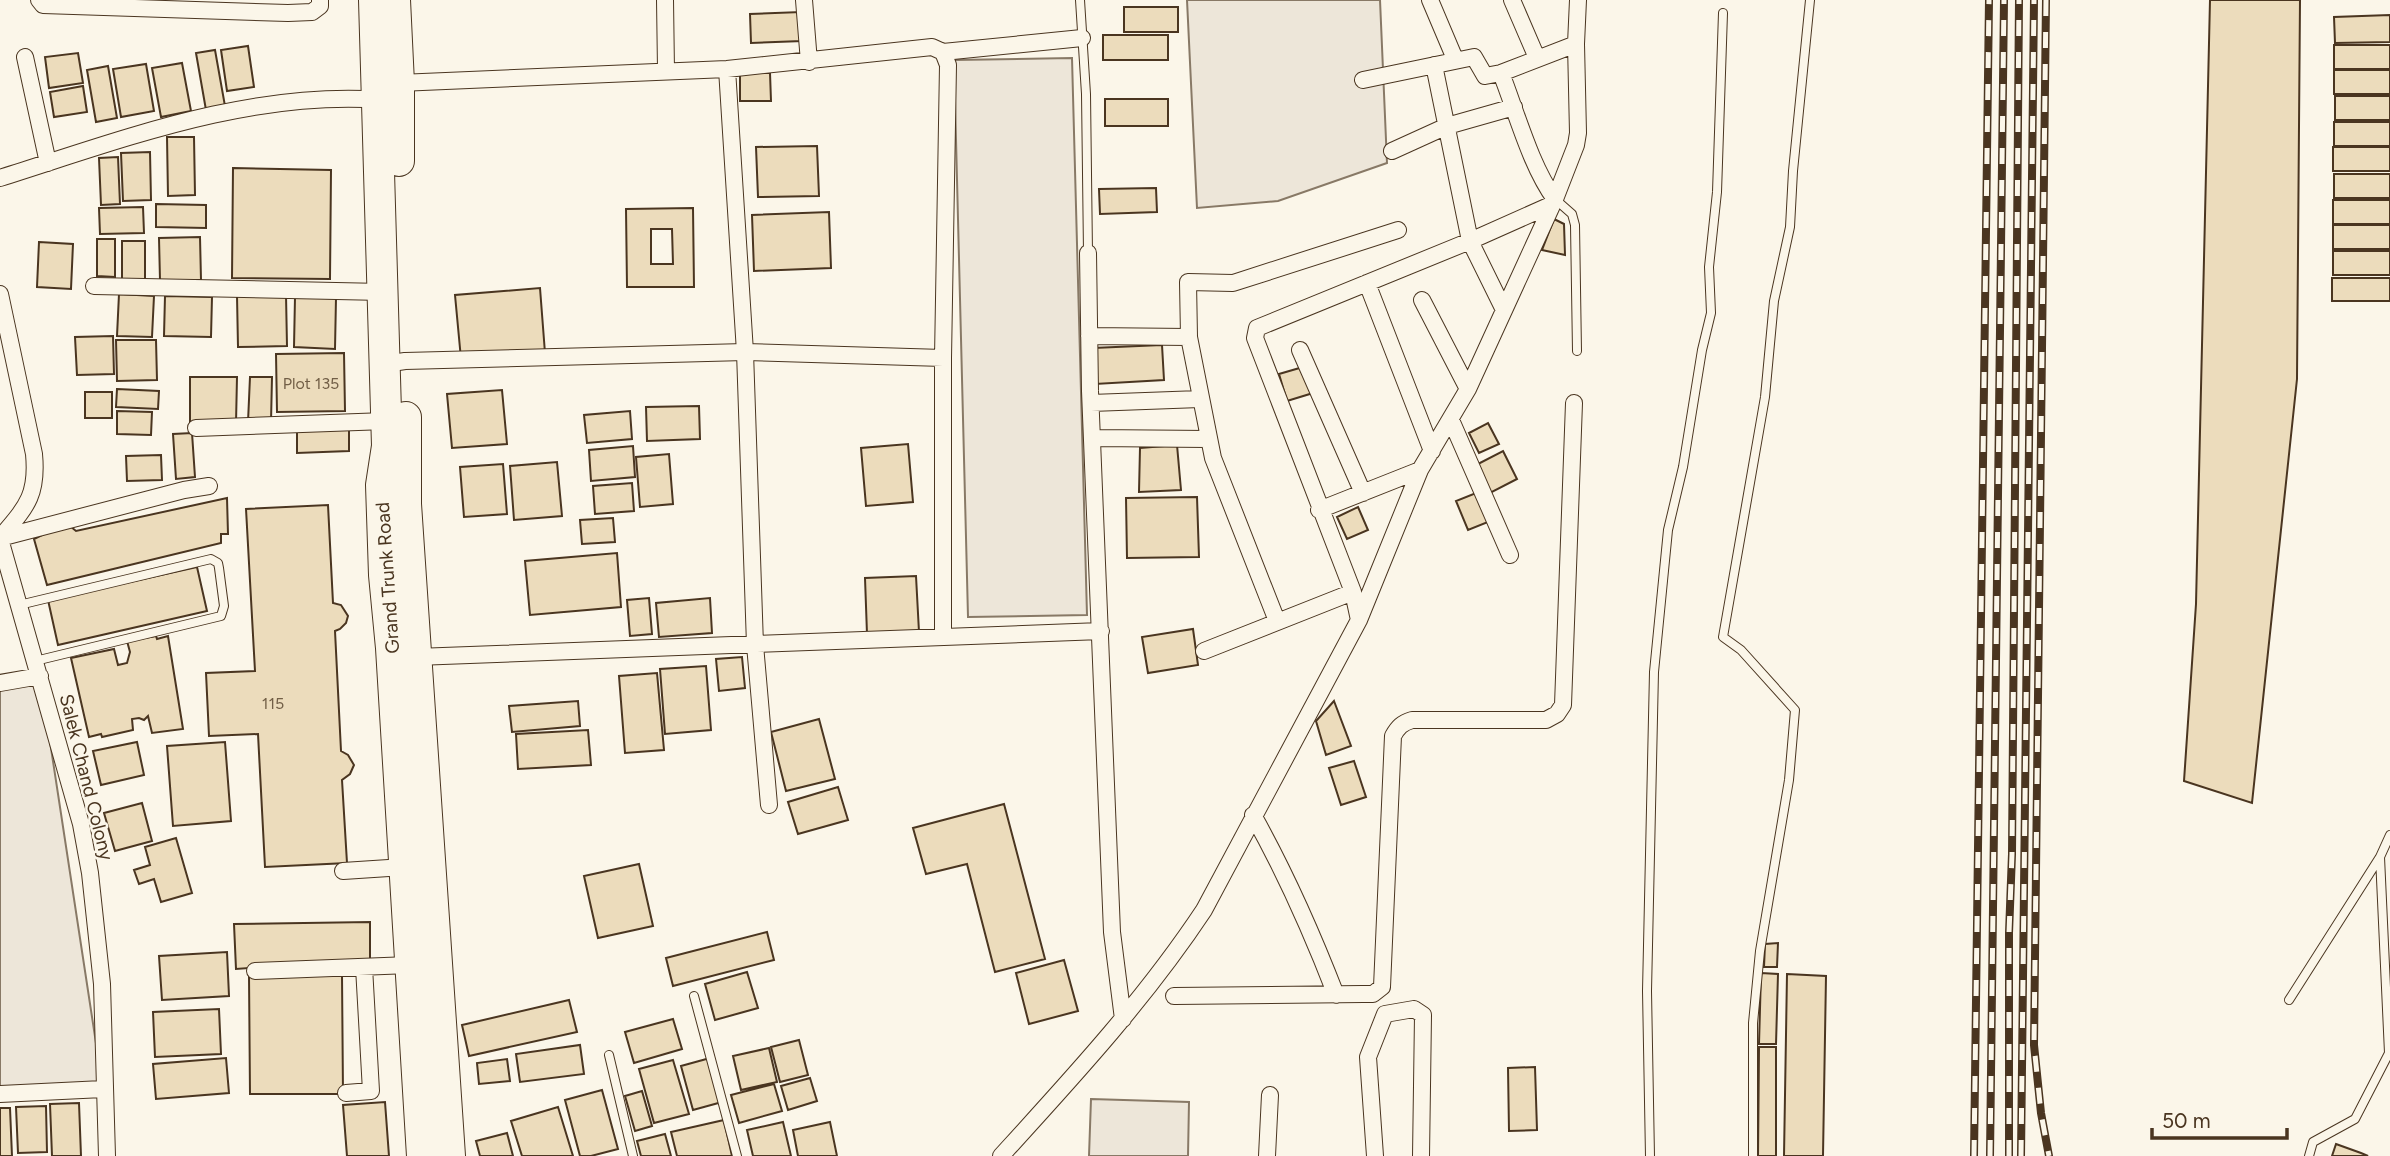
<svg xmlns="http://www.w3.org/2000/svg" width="2390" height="1156" font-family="Figtree,sans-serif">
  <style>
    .green { fill: #ede6d9; stroke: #887966; stroke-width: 2 }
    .building { fill: #ecdcbc; stroke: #4a3520; stroke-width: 2; fill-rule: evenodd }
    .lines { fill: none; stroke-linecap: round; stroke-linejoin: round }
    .lane-casing { stroke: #4a3520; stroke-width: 10 }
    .street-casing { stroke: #4a3520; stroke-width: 18 }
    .highway-casing { stroke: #4a3520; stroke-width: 32 }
    .lane { stroke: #fbf6e9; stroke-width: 8 }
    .street { stroke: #fbf6e9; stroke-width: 16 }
    .highway { stroke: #fbf6e9; stroke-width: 30 }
    .rail-casing { stroke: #4a3520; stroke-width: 8 }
    .rail { stroke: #fbf6e9; stroke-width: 5; stroke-dasharray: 16; stroke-linecap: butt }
    .labels { text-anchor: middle; stroke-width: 5; stroke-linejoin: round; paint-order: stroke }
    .number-label { font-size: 16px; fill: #725f47 }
    .street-label { font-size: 19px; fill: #4a3520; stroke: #fbf6e9 }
  </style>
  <rect width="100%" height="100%" fill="#fbf6e9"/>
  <!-- green -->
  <path class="green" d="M1187,0h193l7,163 -109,38 -81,7z
    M1072,58l15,557 -119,2 -14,-557z
    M40,676l63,413 -103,5v-413z
    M1091,1099l98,3 -1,54h-99z"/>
  <!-- building -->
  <path class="building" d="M2210,0h90l-3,379 -45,424 -68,-22 12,-177z
    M1124,7h54v25h-54z
    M801,12l1,29 -51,2 -1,-29z
    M2390,15v27l-55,1 -1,-26z
    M1103,35h65v25h-65z
    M2334,45h56v24h-56z
    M248,46l6,41 -27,4 -6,-41z
    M215,50l10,56 -19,4 -10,-57z
    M78,53l5,30 -34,5 -4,-31z
    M182,63l9,48 -30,6 -9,-49z
    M146,64l8,47 -33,6 -8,-48z
    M108,66l9,52 -21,4 -9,-52z
    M2334,70h56v24h-56z
    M740,73h30l1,28h-31z
    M83,86l4,26 -33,5 -4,-25z
    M2335,96h55v24h-55z
    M1105,99h63v27h-63z
    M2334,122h56v24h-56z
    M167,137h27l1,58 -27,1z
    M817,146l2,50 -61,1 -2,-50z
    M2333,147h57v24h-57z
    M150,152l1,48 -28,1 -2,-48z
    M118,157l2,47 -19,1 -2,-47z
    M233,168l98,2 -1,109 -98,-1z
    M2334,174h56v24h-56z
    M1156,188l1,24 -57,2 -1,-25z
    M2333,200h57v24h-57z
    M156,204l50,1v23l-50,-1z
    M143,207l1,26 -44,1 -1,-26z
    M693,208l1,79h-67l-1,-78zM651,229h21l1,35h-22z
    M829,212l2,56 -77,3 -2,-56z
    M1554,219l10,5 1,31 -23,-5z
    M2333,225h57v24h-57z
    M200,237l1,43h-41l-1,-42z
    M97,239h18v38l-18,-1z
    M122,241h23v41h-23z
    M39,242l34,2 -2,45 -34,-2z
    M2333,251h57v24h-57z
    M2332,278h58v23h-58z
    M540,288l5,65 -84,6 -6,-64z
    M119,294l35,2 -2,41 -35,-1z
    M286,295l1,51 -49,1 -1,-51z
    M165,296l47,1 -1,40 -47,-1z
    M295,297l41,1 -1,51 -41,-2z
    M113,336l1,38 -37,1 -2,-38z
    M116,340h40l1,40 -40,1z
    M1162,345l2,35 -69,4 -2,-36z
    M344,353l1,58 -68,1 -1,-58z
    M1303,367l10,26 -26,8 -8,-27z
    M190,377h47l-1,46h-46z
    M250,377h22l-1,45h-23z
    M117,389l42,2 -1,18 -42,-2z
    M502,390l5,54 -55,4 -5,-54z
    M85,392h27v26h-27z
    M699,406l1,33 -53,2 -1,-34z
    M117,411l35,1 -1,23 -34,-1z
    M630,411l2,28 -45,4 -3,-28z
    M1488,423l11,21 -20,9 -10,-20z
    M349,429v22l-52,2v-22z
    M192,433l3,44 -19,2 -3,-45z
    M908,444l5,58 -47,4 -5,-58z
    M1177,445l4,45 -42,2 1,-44z
    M633,446l2,31 -44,4 -2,-31z
    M1503,451l14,28 -27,14 -14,-28z
    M669,454l4,50 -33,3 -4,-50z
    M161,455l1,25 -35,1 -1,-25z
    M557,462l5,54 -48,4 -4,-54z
    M503,464l4,50 -43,3 -4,-50z
    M632,483l2,28 -39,3 -2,-28z
    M1481,491l12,29 -25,10 -12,-29z
    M1197,497l2,60 -72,1 -1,-60z
    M227,498l1,36h-7v9l-174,42 -13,-46 20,-10 16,-3 6,5z
    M328,505l5,98 8,2 7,11 -2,7 -6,6 -5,2 6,120 7,4 6,10 -4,9 -8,6 5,83 -82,4 -7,-133 -49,2 -3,-63 49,-2 -9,-162z
    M1358,507l10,23 -21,9 -10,-22z
    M613,518l2,24 -33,2 -2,-24z
    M617,553l4,54 -91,8 -5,-54z
    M197,567l10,44 -149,34 -10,-45z
    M916,576l3,56 -52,2 -2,-56z
    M649,598l3,36 -22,2 -3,-36z
    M710,598l2,35 -53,4 -3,-34z
    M1193,629l5,36 -50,8 -6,-36z
    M156,636l1,3 11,-3 15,93 -31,4 -4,-17 -4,4 -5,-2 -7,1 1,11 -31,7 -1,-3 -12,3 -18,-79 43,-9 4,16 9,-2 3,-11 -3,-11z
    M742,657l3,31 -26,3 -3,-32z
    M706,666l5,64 -46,4 -5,-65z
    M657,673l7,77 -39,3 -6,-77z
    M578,701l2,25 -68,6 -3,-26z
    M1334,701l17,45 -25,9 -10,-34z
    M819,719l16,60 -49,12 -15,-59z
    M588,730l3,35 -73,4 -2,-35z
    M137,742l7,33 -43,10 -8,-34z
    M225,742l6,79 -58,5 -6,-80z
    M1354,761l12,36 -25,8 -12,-37z
    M838,787l10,33 -50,14 -10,-32z
    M142,803l10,38 -37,10 -11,-38z
    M1004,804l41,155 -50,13 -28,-108 -41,10 -13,-46z
    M176,838l16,55 -31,9 -7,-23 -15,5 -5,-14 16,-5 -5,-18z
    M639,864l14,62 -55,12 -14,-62z
    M370,922v37l-134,10 -2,-45z
    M767,932l7,28 -101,26 -7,-28z
    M1778,943l-1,24h-13l1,-23z
    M227,952l2,44 -67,4 -3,-44z
    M1064,960l14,51 -49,13 -13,-51z
    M747,972l11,36 -43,12 -10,-36z
    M1761,973l17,1 -2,70h-17z
    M1787,974l39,2 -3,180h-39z
    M249,975h93l1,119h-93z
    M569,1000l8,32 -108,24 -7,-31z
    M219,1009l2,45 -66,3 -2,-45z
    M673,1019l9,30 -48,14 -9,-31z
    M799,1040l9,35 -28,7 -9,-35z
    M580,1045l4,29 -64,8 -4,-28z
    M1759,1047h17v109h-18z
    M769,1048l8,34 -36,8 -8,-34z
    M226,1058l3,35 -73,6 -3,-35z
    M710,1058l12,44 -29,8 -12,-44z
    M507,1059l3,22 -31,3 -2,-21z
    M673,1060l16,54 -35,9 -15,-54z
    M1535,1067l2,63 -28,1 -1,-63z
    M810,1078l7,23 -29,9 -7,-24z
    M774,1084l8,27 -43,12 -8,-28z
    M602,1090l16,59 -27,7h-11l-15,-56z
    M642,1091l10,35 -17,5 -10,-35z
    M385,1102l4,54h-42l-4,-51z
    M79,1103l2,53h-29l-2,-52z
    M46,1106l1,46 -29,1 -2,-46z
    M558,1107l15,49h-51l-11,-35z
    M0,1108h10l2,48h-12z
    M724,1120l8,36h-55l-6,-24z
    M783,1122l8,34h-38l-6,-26z
    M830,1122l7,34h-39l-5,-26z
    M507,1133l6,23h-33l-4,-15z
    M665,1134l6,22h-30l-4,-15z
    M2336,1144l25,9 7,3h-36z"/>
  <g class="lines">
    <defs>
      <path id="lane" d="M1080,0l6,94 2,159
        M1555,199l17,15 3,11 2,126
        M19,605l192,-46 7,4 1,5 5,38 -3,10 -186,45
        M694,996l43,160
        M2289,1000l91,-143
        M609,1055l24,101
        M1650,1156l-3,-165 7,-319 14,-142 15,-63 19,-117 9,-37 -2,-46 8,-75 6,-179
        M1753,1156v-133l7,-72 29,-171 6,-70 -54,-60 -18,-13 42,-240 9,-96 16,-74 3,-56 17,-171
        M2309,1156l4,-14 42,-23 34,-66 -9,-196 10,-22"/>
      <path id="street" d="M39,0l4,5 245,8 24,-1 8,-6v-6
        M665,0l1,70
        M804,0l5,62
        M1430,0l25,59
        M1512,0l25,58
        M943,52l139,-14
        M25,57l23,106
        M1434,65l36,176 34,69
        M727,69l18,283 10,293 14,160
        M1501,73c15,38 30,94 54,126
        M1363,80l111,-23 11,19 16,-3 75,-29
        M399,83l328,-14 205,-22 11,5 5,13 -5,293v279
        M1392,151l55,-25 67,-19
        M0,178c124,-39 250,-88 383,-78
        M1088,253l2,138 22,541 11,87
        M1367,283l65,168
        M94,286l289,6
        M0,294l34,160c4,42 -8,53 -34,84
        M1422,300l46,89
        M1089,336l100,1
        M1300,350l63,143
        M385,364l20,-3 340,-9 198,6
        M1091,403l109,-4
        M1451,420l59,135
        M196,428l190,-7
        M1093,438l115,1
        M1319,510l101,-40
        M0,538l184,-48 25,-4
        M0,539l81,285 9,49 12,111 5,172
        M1359,620l-6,-28 -98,-254 2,-10 213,-87 83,-37
        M1277,621l-64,-163 -24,-121 -1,-55 45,1 165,-53
        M1204,651l149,-59
        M411,655l5,2 685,-26
        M0,683l40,-7
        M1253,815c33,59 59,118 83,180
        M343,871l61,-4
        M255,971l155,-6
        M1174,996l189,-2h10l9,-7 11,-251c5,-9 9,-13 19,-16h134l11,-6 6,-9 11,-302
        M346,1093l25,-2 -7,-124
        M0,1094l103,-5
        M1001,1156c72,-79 144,-157 203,-246l155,-290 61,-150 48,-81 87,-190 21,-54 2,-12 -2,-89 2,-44
        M1267,1156l3,-61
        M1375,1156l-7,-99 17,-43 29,-5 9,6 -2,141"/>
      <path id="highway" d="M374,0l13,446 -6,39 3,90 7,73 31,508
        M395,0l4,83v78
        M406,417v87l44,652"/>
    </defs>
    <!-- lane casing -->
    <use href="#lane" class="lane-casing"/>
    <!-- street casing -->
    <use href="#street" class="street-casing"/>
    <!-- highway casing -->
    <use href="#highway" class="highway-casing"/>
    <!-- lane -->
    <use href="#lane" class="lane"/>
    <!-- street -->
    <use href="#street" class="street"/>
    <!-- highway -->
    <use href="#highway" class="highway"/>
    <defs>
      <path id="rail" d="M2046,0l-12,1045 7,68 8,43
        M1974,1156l15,-1156
        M1990,1156l14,-1156
        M2009,1156v-223l3,-79 7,-854
        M2021,1156l13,-1156"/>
    </defs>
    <!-- rail casing -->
    <use href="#rail" class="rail-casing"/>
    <!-- rail -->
    <use href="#rail" class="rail"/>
  </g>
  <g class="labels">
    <!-- number labels -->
    <g class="number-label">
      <text x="311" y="389">Plot 135</text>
      <text x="273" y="709">115</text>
    </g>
    <!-- street labels -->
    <g class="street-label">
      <text transform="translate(387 578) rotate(-94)" y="7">Grand Trunk Road</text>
      <text transform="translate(87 777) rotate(76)" y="7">Salek Chand Colony</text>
    </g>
  </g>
  <!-- scale -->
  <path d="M2152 1128v10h135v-10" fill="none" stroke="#4a3520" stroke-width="3.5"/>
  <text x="2162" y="1128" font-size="21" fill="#4a3520" stroke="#fbf6e9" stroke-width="5" paint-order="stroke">50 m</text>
</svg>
